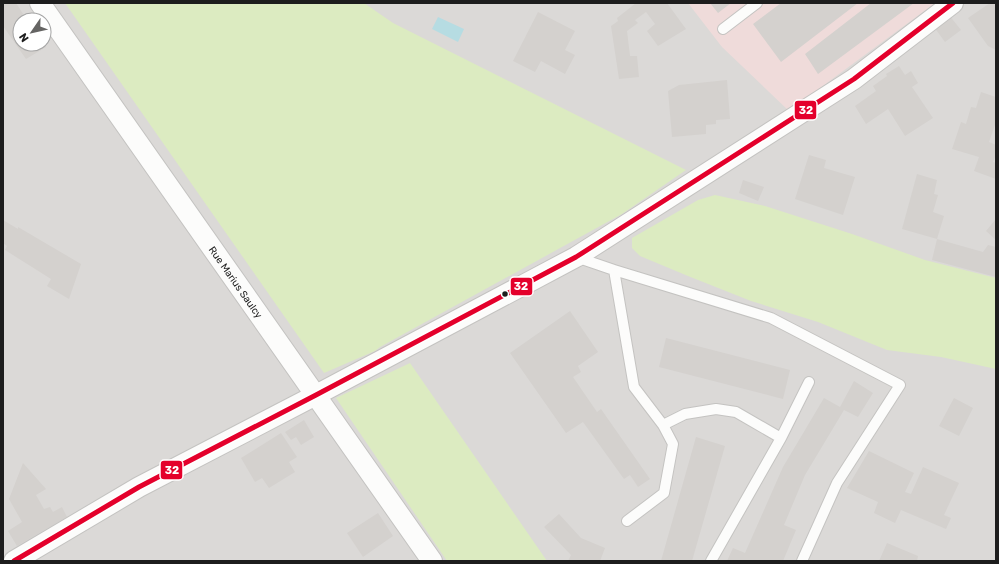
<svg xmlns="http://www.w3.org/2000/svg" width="999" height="564" font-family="Rubik,sans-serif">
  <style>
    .residential { fill: #dbd9d7; fill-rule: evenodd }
    .commercial { fill: #efdbda }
    .grass { fill: #dcebc1 }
    .water { fill: #b6dce2 }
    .building { fill: #d4d1ce }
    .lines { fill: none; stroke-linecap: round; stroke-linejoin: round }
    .service-casing { stroke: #c4c3c1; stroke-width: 12 }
    .minor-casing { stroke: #c4c3c1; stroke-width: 22 }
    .service { stroke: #fcfcfb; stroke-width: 10 }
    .minor { stroke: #fcfcfb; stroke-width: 20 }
    .bus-1-casing { stroke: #fff; stroke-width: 8 }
    .bus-1 { stroke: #e4002b; stroke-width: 5 }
    .bus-dot { fill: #1d1d1d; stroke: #fff; stroke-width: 1.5 }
    .labels { text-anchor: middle; stroke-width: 4; stroke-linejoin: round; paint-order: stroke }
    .street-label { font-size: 10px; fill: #1d1d1d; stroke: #fff }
    .line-badge { stroke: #fff; stroke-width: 1.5 }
    .badge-label { font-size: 11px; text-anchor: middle; font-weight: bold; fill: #fff }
  </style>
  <rect width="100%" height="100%" fill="#ece9e5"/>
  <!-- residential -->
  <path class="residential" d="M3,3h993v558h-993zM20,20h24v24h-24z"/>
  <!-- commercial -->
  <path class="commercial" d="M688,3h247l-146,108 -67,-64z"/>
  <!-- grass -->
  <path class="grass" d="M65,3h299l29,20 293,147 -64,44 -242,133 -5,4 -51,22z
    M715,195l50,11 87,28 73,26 71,18v91l-55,-12 -54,-7 -69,-28 -67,-21 -63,-25 -48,-20 -8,-8v-10l66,-38z
    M410,363l137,198h-100l-111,-163z"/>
  <!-- water -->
  <path class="water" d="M438,17l26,12 -6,13 -26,-13z"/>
  <!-- building -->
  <path class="building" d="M3,3h13l11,17h-7v24h24l2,3 -20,12 -23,-33z
    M636,3h31l19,26 -28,17 -11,-15 8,-7 -9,-12 -11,8 3,3 -11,8 3,25h7l2,21 -20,2 -8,-53 7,-5 -1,-3z
    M710,3h21l-13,10z
    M781,3h77l-77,59 -28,-38z
    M871,3h43l-96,71 -13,-20z
    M990,3h6v47l-8,-4 -20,-28z
    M538,12l37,19 -10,19 10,5 -10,19 -24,-13 -6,11 -22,-11z
    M949,15l12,15 -16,12 -11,-15z
    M899,66l6,9 6,-4 7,12 -6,4 21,31 -28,18 -17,-27 -22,15 -11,-18 21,-15 -3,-5 14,-10 -1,-2z
    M727,80l3,39 -14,1v4l-10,1v9l-34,3 -4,-46 11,-6z
    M981,92l15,5v25l-7,20 7,3v10l-3,7 3,1v16l-22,-8 5,-14 -27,-8 9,-27 5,2 5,-17 5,1z
    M809,155l17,5 -2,8 31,9 -12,38 -48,-16z
    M917,174l20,6 -3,14 4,1 -5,17 11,4 -7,23 46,13 5,-7 8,2v30l-64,-17 5,-21 -35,-10z
    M743,180l21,7 -6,14 -19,-8z
    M996,219v21l-10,-9z
    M3,220l15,9v-2l63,37 -12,35 -22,-13 4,-7 -46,-29 2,-4 -4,-3z
    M570,311l28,41 -20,14 3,6 -8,5 24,35 4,-3 49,70 -12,8 -8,-12 -6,4 -41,-57 -17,11 -56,-80z
    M666,338l124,32 -7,29 -124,-32z
    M854,381l19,12 -15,24 -14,-7 -39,65 -21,50 12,5 -13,31h-56l6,-13 12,5 38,-86 41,-69 16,9z
    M954,398l19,10 -14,28 -20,-10z
    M304,420l10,17 -13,8 -5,-8 -5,3 -6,-8z
    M281,433l16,24 -8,5 6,10 -26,16 -7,-10 -7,4 -14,-24z
    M696,437l29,9 -33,115h-31z
    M869,451l45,22 -9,19 6,2 12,-27 36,16 -15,32 7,3 -5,11 -45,-19 -6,13 -21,-10 4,-11 -31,-14z
    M23,463l23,26 -10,6 8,14 6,-2 3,5 9,-5 5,10 -50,29 -9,-15 14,-9 -13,-23z
    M378,513l15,23 -30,21 -16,-24z
    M559,514l22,24 24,10 -5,13h-32l3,-6 -27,-28z
    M887,543l31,13 -1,5h-38z"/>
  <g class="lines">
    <defs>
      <path id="service" d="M723,29l34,-26
        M576,257l38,13 20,117 29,38 22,-11 31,-5 20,3 45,26 -70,123
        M614,270l157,48 129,67 -63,98 -35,78
        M781,438l28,-56
        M627,521l37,-28 9,-49 -10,-19"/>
      <g id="minor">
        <path id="s1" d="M40,3l392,558"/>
        <path d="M14,561l125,-74 177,-92 260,-138 278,-178 99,-76"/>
      </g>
    </defs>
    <!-- service casing -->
    <use href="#service" class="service-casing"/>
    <!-- minor casing -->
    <use href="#minor" class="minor-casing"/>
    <!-- service -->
    <use href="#service" class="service"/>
    <!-- minor -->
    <use href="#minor" class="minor"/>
    <defs>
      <path id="bus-1" d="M14,561l125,-74 177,-92 260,-138 278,-178 99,-76"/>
    </defs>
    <!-- bus-1 casing -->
    <use href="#bus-1" class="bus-1-casing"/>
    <!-- bus-1 -->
    <use href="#bus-1" class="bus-1"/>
  </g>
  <!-- markers -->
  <circle class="bus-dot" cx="505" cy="294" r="3.5"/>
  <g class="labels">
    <!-- street labels -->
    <g class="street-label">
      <text dy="4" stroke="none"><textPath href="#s1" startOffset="341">Rue Marius Saulcy</textPath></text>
    </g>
  </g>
  <g class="line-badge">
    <rect x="794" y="100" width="23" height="20" rx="4" fill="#e4002b"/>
    <rect x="510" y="277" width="23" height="19" rx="4" fill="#e4002b"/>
    <rect x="160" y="460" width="23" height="20" rx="4" fill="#e4002b"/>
  </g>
  <g class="badge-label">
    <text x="806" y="114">32</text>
    <text x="521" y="290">32</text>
    <text x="172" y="474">32</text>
  </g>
  <!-- border -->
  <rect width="999" height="564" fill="none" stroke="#1d1d1d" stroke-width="8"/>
  <!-- north arrow -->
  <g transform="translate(32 32) rotate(236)"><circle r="19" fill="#ffffff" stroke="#a5a5a5"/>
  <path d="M0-3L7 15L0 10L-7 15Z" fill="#656463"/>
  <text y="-6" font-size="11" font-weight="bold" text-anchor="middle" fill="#1d1d1d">N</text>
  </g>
</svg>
